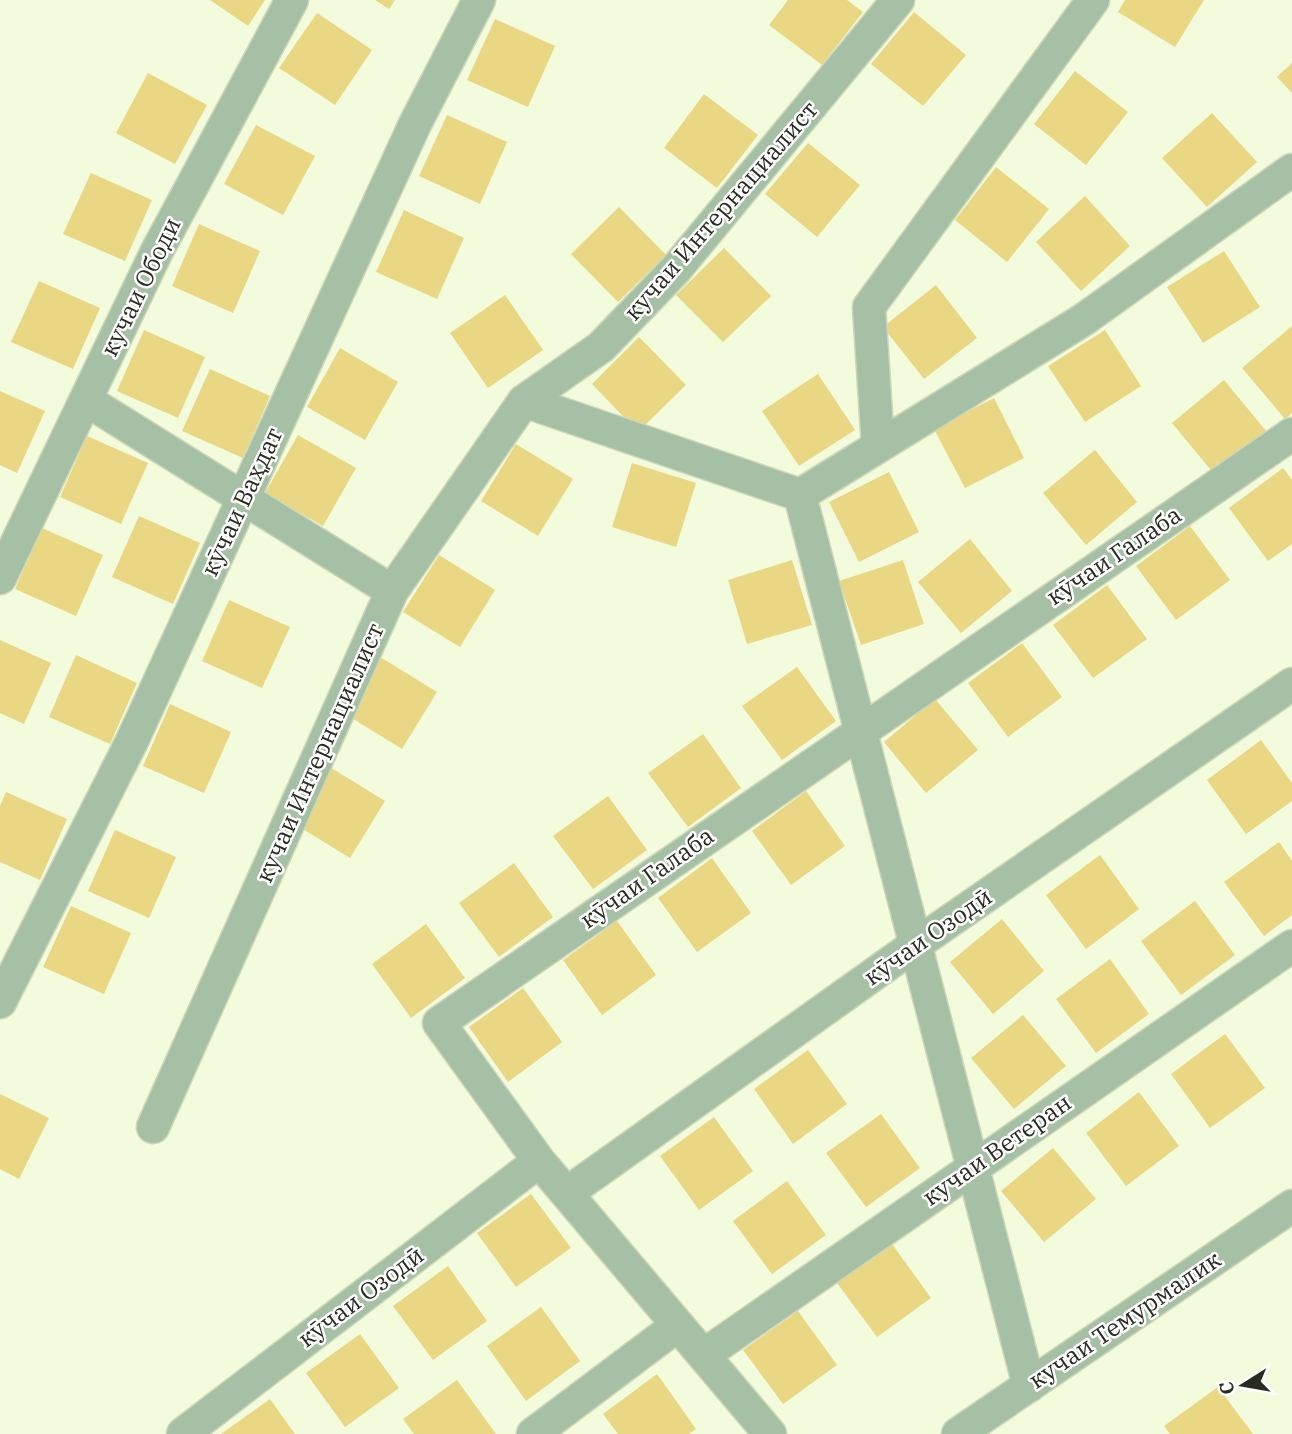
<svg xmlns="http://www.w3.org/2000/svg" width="1292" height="1434" font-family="'IBM Plex Serif',serif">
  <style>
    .building { fill: #e9d784 }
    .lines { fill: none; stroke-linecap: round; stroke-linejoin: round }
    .minor-casing { stroke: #ced6b9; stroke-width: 35 }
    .minor { stroke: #a6c0a5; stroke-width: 32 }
    .labels { text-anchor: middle; stroke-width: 5; stroke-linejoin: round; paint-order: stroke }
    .street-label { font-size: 24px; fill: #282b1f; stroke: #fff }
  </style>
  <rect width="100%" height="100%" fill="#f2fbdb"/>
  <!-- building -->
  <path class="building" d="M210,0h55l-17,26z
    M375,0h20l-6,9z
    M788,0h59l16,12 -41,53 -53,-40z
    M1125,0h79l-29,47 -57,-35z
    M914,12l52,43 -43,51 -52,-42z
    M317,13l55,37 -37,55 -56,-37z
    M495,19l60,27 -27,61 -61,-27z
    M1292,63v30l-15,-16z
    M1075,71l53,41 -42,53 -52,-41z
    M148,73l59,32 -32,59 -59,-31z
    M704,94l54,41 -41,53 -53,-40z
    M1212,113l45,49 -50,45 -45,-49z
    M447,115l60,27 -27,62 -61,-28z
    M256,125l59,31 -32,59 -59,-31z
    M808,143l52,42 -43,52 -52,-43z
    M996,167l53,42 -42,53 -52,-42z
    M91,173l61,27 -27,61 -62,-27z
    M1085,196l45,50 -49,45 -45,-49z
    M619,207l47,48 -48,47 -47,-48z
    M404,210l60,28 -27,61 -61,-27z
    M199,224l61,27 -27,62 -61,-27z
    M724,248l47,48 -48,46 -47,-47z
    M1224,251l36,56 -57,36 -36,-56z
    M39,281l61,27 -27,61 -62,-27z
    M936,285l41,53 -53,41 -41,-52z
    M505,295l38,55 -55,38 -38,-55z
    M1292,326v87l-7,6 -43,-51z
    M144,330l61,27 -27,61 -61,-27z
    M1105,330l36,56 -56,36 -37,-56z
    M639,337l47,48 -48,47 -46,-48z
    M340,348l58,34 -33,58 -58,-33z
    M210,369l60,27 -27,62 -61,-27z
    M818,374l37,56 -56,36 -37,-55z
    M1224,380l43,52 -52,43 -43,-52z
    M0,391l45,20 -28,62 -17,-8z
    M994,398l30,60 -59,30 -31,-59z
    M298,435l58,33 -33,58 -58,-33z
    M87,436l61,27 -27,61 -61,-27z
    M516,444l57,35 -35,57 -57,-35z
    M1095,450l42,52 -51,43 -43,-52z
    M632,463l64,20 -20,64 -64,-20z
    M1283,468l9,12v64l-24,17 -39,-53z
    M889,472l30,60 -60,30 -30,-60z
    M139,516l61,27 -27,61 -61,-27z
    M1190,526l40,54 -54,40 -40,-54z
    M42,528l61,27 -27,61 -61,-27z
    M970,539l42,52 -51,42 -43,-51z
    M439,555l56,35 -35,57 -57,-35z
    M792,560l20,65 -65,19 -19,-64z
    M903,560l21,64 -63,21 -22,-64z
    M1107,585l40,54 -54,39 -40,-53z
    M229,600l61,27 -28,61 -60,-27z
    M0,640l51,23 -27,61 -24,-11z
    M1022,643l40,54 -54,40 -40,-54z
    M76,655l61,28 -27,61 -61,-27z
    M380,657l57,35 -35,57 -57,-35z
    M797,667l39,54 -54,39 -40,-54z
    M935,699l43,51 -52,43 -42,-51z
    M170,704l61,28 -27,61 -61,-27z
    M703,734l38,54 -53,39 -40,-54z
    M1261,740l31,43v18l-46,33 -39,-54z
    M328,766l57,35 -35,57 -57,-35z
    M806,791l39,55 -54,39 -39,-54z
    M6,792l61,27 -27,61 -40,-18v-56z
    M608,796l39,54 -54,39 -40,-53z
    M115,830l61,27 -27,61 -61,-27z
    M1279,842l13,19v54l-28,21 -40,-54z
    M1100,855l39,54 -53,40 -40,-54z
    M712,858l39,55 -54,39 -39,-54z
    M514,863l39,54 -54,40 -40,-54z
    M1195,901l40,54 -54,40 -40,-54z
    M71,906l60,27 -27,61 -61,-27z
    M1002,919l42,52 -51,43 -43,-52z
    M617,921l39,54 -54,40 -39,-55z
    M426,924l39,54 -54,40 -39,-54z
    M1110,959l39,55 -53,39 -40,-54z
    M523,988l39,54 -54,40 -39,-55z
    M1023,1015l43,51 -52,43 -43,-51z
    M1225,1034l40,54 -55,40 -39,-54z
    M808,1050l39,54 -54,40 -39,-55z
    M1139,1092l40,54 -53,40 -40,-53z
    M0,1094l49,24 -30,61 -19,-10z
    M881,1114l39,54 -54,39 -40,-54z
    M714,1117l39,54 -54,39 -39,-54z
    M1053,1148l43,51 -52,43 -43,-51z
    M787,1181l39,54 -54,39 -39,-53z
    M531,1194l40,54 -55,39 -39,-54z
    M892,1244l39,54 -54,39 -40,-54z
    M448,1266l39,55 -54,39 -40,-54z
    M541,1307l39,54 -54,40 -39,-55z
    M798,1311l39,54 -54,39 -40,-54z
    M360,1334l39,54 -54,39 -39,-54z
    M657,1374l39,55 -7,5h-71l-15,-20z
    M457,1380l39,54h-82l-11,-15z
    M1218,1387l35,47h-83l-6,-8z
    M270,1399l25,35h-74z"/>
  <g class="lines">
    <defs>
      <path id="minor" d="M86,400l306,191
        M524,401l77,-54 75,-78 222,-269
        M878,446l-9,-139 224,-307
        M0,578l157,-327 135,-251
        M0,1002l132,-261 283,-617 64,-124
        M153,1127l239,-536 132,-190 276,94
        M567,1193l348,-248 377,-261
        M704,1355l588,-409
        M1029,1386l-229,-891 283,-175 209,-150
        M183,1434l356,-273
        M533,1434l145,-109
        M770,1434l-231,-273 -100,-138 853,-589
        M958,1434l334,-228"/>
    </defs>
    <!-- minor casing -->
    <use href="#minor" class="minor-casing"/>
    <!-- minor -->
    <use href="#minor" class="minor"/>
  </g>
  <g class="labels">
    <!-- street labels -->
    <g class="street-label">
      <text transform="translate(721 211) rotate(-49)" y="8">кучаи Интернациалист</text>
      <text transform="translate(141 287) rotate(-64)" y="8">кучаи Ободи</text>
      <text transform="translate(242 502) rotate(-65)" y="8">кӯчаи Ваҳдат</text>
      <text transform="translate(1114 556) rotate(-34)" y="8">кӯчаи Галаба</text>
      <text transform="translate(320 753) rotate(-66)" y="8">кучаи Интернациалист</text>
      <text transform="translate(647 878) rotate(-35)" y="8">кӯчаи Галаба</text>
      <text transform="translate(928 937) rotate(-35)" y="8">кӯчаи Озодӣ</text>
      <text transform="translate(997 1150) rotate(-35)" y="8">кучаи Ветеран</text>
      <text transform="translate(361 1297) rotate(-37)" y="8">кӯчаи Озодӣ</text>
      <text transform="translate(1125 1320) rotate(-34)" y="8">кучаи Темурмалик</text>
    </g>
  </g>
  <!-- north arrow -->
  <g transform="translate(1243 1385) rotate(259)" stroke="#ffffff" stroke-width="5" paint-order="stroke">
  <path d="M0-5L12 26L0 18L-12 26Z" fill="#282b1f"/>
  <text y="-10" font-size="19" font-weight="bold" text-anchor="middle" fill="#282b1f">С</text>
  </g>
</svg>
